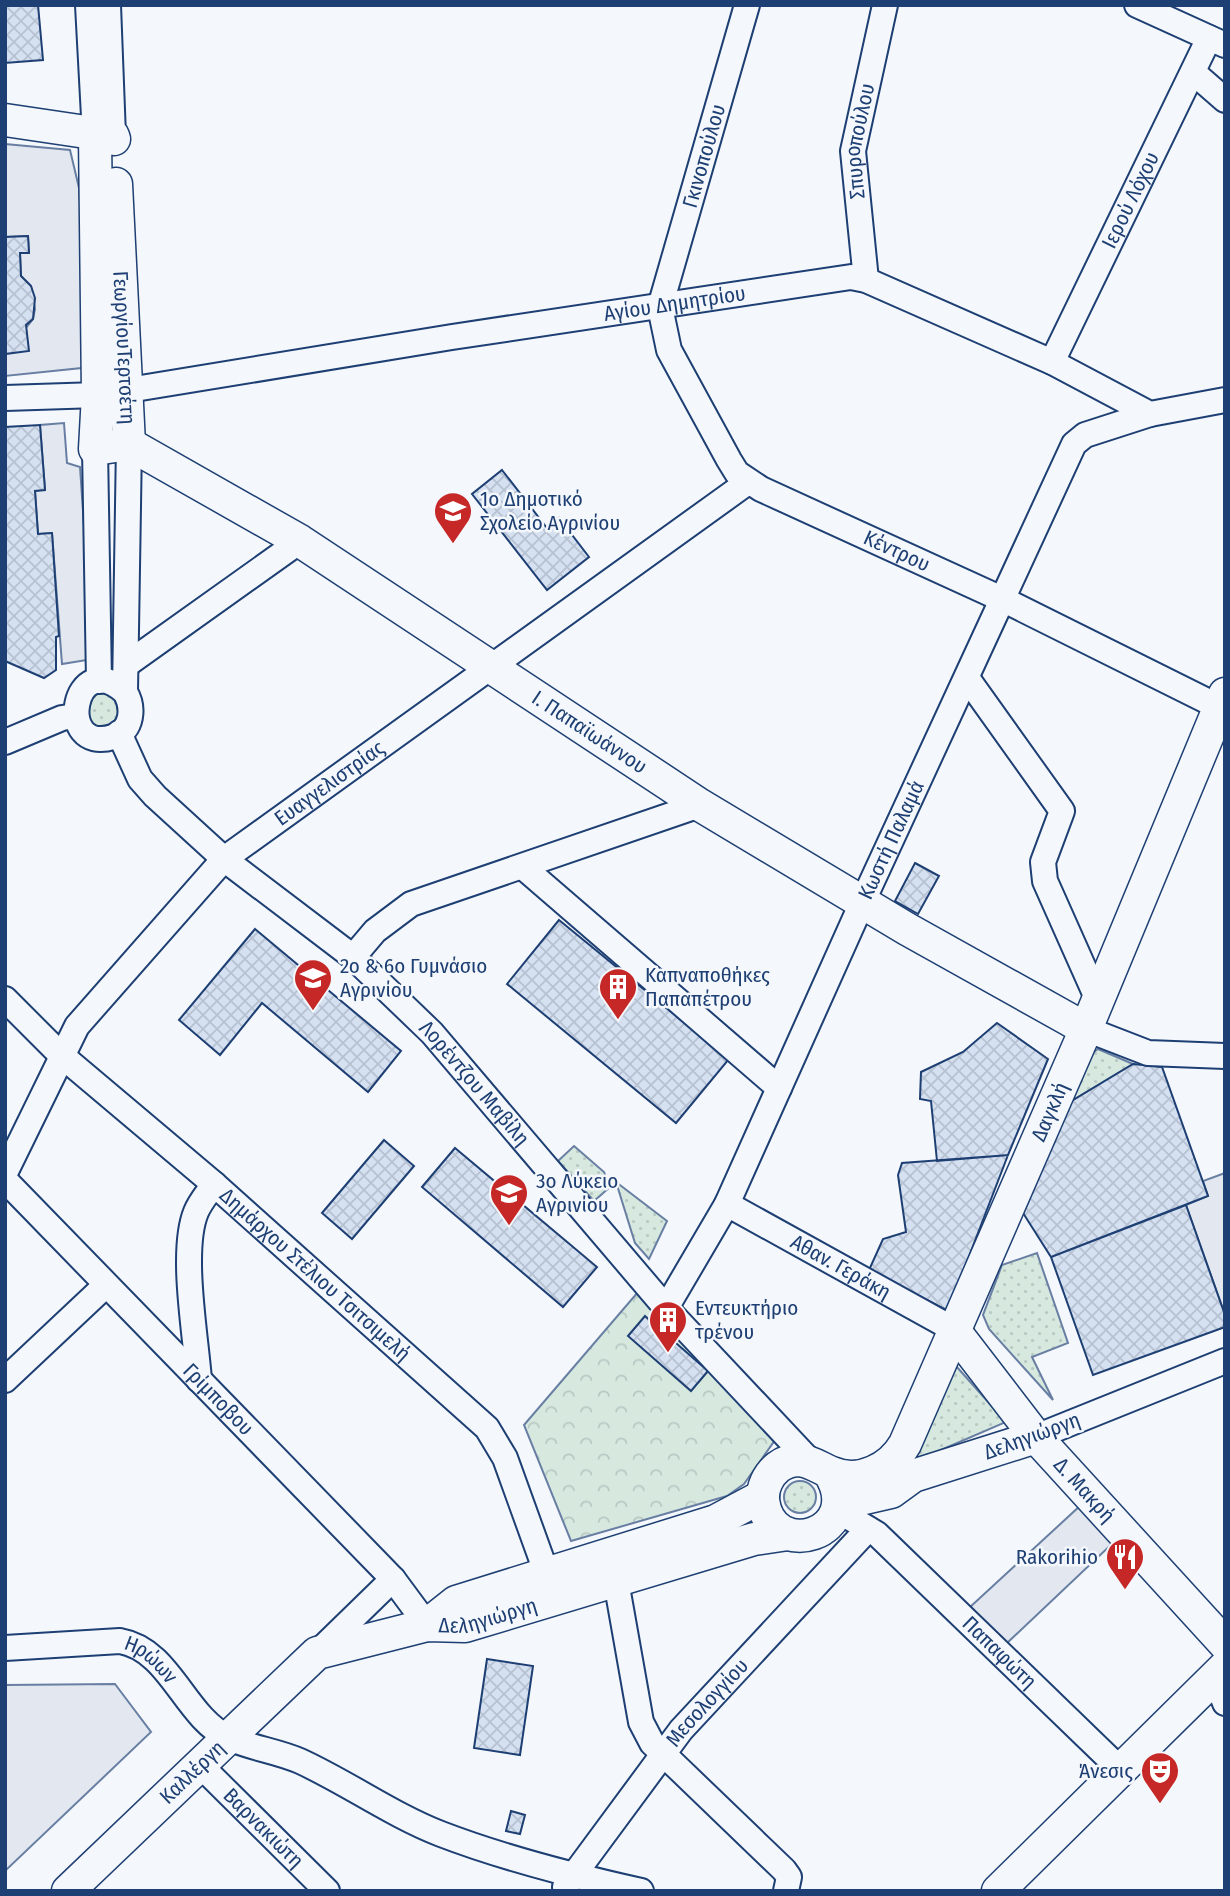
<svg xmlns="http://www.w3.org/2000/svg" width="1230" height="1896" font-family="'Fira Sans Condensed',sans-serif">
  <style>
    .grass { fill: url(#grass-dots); stroke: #687fa3; stroke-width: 2 }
    .forest { fill: url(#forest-crowns); stroke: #687fa3; stroke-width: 2 }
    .parking { fill: #e3e8f0; stroke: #687fa3; stroke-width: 2 }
    .building { fill: url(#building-cross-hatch); stroke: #1d3f73; stroke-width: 2 }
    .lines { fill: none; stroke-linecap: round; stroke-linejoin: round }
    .minor-casing { stroke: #1d3f73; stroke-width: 28 }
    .major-casing { stroke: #1d3f73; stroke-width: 35 }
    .minor { stroke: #f4f7fb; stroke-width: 24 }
    .major { stroke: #f4f7fb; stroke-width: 32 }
    .labels { text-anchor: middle; stroke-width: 5; stroke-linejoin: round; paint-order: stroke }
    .street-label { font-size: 21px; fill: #1d3f73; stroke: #f4f7fb }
    .poi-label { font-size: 21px; fill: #1d3f73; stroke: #f4f7fb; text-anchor: start }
  </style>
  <defs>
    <pattern id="grass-dots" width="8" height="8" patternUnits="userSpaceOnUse" patternTransform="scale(1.75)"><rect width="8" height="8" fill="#d7e8df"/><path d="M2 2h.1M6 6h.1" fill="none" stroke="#b8c8c3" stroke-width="1.8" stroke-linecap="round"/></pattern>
    <pattern id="forest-crowns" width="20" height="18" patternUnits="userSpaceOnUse" patternTransform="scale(1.75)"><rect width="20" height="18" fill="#d7e8df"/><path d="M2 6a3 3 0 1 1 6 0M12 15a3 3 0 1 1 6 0" fill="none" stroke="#b8c8c3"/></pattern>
    <pattern id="building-cross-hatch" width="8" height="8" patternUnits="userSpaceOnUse" patternTransform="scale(1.75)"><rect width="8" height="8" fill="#d5e0f0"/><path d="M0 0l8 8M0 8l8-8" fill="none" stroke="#b6c1d1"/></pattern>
  </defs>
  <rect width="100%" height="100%" fill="#f4f7fb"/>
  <!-- grass -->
  <path class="grass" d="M89,691h28l3,34 -28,4 -11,-26z
    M1098,1049l35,15 -63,38 21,-48z
    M574,1146l30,26 6,15 -16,14 -36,-40z
    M616,1182l51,39 -18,38 -14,-16z
    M1037,1253l31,90 -36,14 21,43 -64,-71 -6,-14 19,-50z
    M956,1366l50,56 -86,37 -4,-3z
    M784 1497a16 16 0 1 1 32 0a16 16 0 1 1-32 0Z"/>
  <!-- forest -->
  <path class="forest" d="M638,1292l137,148 -31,44 -17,12 -156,45 -47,-116z"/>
  <!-- parking -->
  <path class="parking" d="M5,144l65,6 9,38 12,179 -86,9v-22l28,-35 2,-10 -4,-23 -10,-10 -1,-23h9l-1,-17 -23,1z
    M64,423l3,40 13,4 13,192 -31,5 -10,-131 -14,1 -3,-43 10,-2 -5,-64z
    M1225,1173v142l-39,-110 22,-9 -5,-15z
    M1081,1505l34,36 -109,103 -37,-36z
    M115,1684l36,48 -146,139v-186z"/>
  <!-- building -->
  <path class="building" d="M5,5h33l5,55 -38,3z
    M28,236l1,17h-9l1,23 10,10 4,12 -2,21 -7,6 3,26 -24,3v-117z
    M40,425l5,65 -10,1 3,43 14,-1 7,103 -3,1v33l-12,8 -39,-17v-234z
    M502,470l45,58 12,-10 30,39 -42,33 -75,-96z
    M915,863l24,13 -21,38 -23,-13z
    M559,920l170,139 -53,64 -169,-139z
    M255,929l146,122 -33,41 -106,-89 -42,52 -41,-35z
    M997,1023l51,36 -40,96 -71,6 -6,-60 -11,-2 1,-27 42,-20z
    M1133,1064l29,3 46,129 -157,61 -28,-44 47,-111z
    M384,1140l30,26 -62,73 -30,-26z
    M455,1148l142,119 -34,40 -141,-120z
    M1008,1155l-60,156 -79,-41 14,-31 23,-7 -8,-57 4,-12z
    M1186,1205l39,110v12l-132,48 -42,-118z
    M645,1316l63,55 -17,20 -63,-55z
    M487,1659l46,7 -13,89 -46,-7z
    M511,1811l14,4 -5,19 -14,-3z"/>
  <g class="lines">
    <defs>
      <g id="minor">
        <path d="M88,5l7,130"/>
        <path d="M108,5l5,131"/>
        <path id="s1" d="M747,5l-87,302 9,43 60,110 8,13 24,16 243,111 221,110"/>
        <path d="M1137,5l88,40"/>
        <path d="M1194,73l31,27"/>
        <path id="s2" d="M866,280l-13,-129 32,-146"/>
        <path id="s3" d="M1052,362l157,-324"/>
        <path id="s4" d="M5,398l93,-3 354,-58 399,-60 15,3 186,82 98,52 75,-14"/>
        <path d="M95,449l4,232"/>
        <path d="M126,665l174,-124"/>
        <path d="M967,678l95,133 -19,51 2,19 53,119"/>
        <path d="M125,692c-52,-47 -71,63 -12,45 20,-7 21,-30 12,-45l4,-248"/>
        <path id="s5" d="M119,733l21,46 15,17 69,63 129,98 79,76 234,275 143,152"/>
        <path d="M5,742l57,-24 13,-2"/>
        <path d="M523,867l256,221"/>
        <path d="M353,957l22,-26 36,-27 289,-99"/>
        <path id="s6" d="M5,999l56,56 153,129 273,244 18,30 48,133"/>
        <path d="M1086,1029l62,24 77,3"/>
        <path id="s7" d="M5,1173l72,-147 147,-167 524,-377"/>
        <path id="s8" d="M5,1180l388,399 34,46"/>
        <path id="s9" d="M727,1204l226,125"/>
        <path id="s10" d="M666,1308l61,-104 135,-301 212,-459 11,-9 65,-21"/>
        <path d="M5,1380l101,-95"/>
        <path d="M199,1380c-3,-43 -19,-129 -3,-168 4,-10 12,-19 18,-28"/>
        <path d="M1036,1437l189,-76"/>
        <path id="s11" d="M837,1510l40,24 245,237"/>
        <path d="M613,1564l28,158 11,21 132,127 5,7 -3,14"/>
        <path id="s12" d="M5,1648l115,-7c51,9 64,76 109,97 22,10 48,13 71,23 48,22 92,54 141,73 65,25 133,42 200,57"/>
        <path d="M317,1653l76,-74"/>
        <path d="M1215,1677l10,26"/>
        <path id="s13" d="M201,1766l126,125"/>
        <path id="s14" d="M565,1887l116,-157 187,-201"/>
      </g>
      <g id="major">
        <path d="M5,120l108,16 1,3"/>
        <path id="s15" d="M95,135l3,260 -3,54 34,-5 171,97 400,264 207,124 179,100"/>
        <path id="s16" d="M116,184l13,260"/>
        <path id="s17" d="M953,1329l83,108 189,207"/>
        <path id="s18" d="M829,1472c39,62 -58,92 -66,28 -1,-12 5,-25 15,-33 21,-15 35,-2 54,6 28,12 59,-5 73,-29l181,-415 139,-335"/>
        <path d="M839,1504l52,-12 22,-16 123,-39"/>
        <path d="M427,1625l29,-23 260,-81 47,-25"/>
        <path id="s19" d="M68,1891l249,-238 110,-28 38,1 289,-87 34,-5"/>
        <path d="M998,1891l227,-224"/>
      </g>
    </defs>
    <!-- minor casing -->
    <use href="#minor" class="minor-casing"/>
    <!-- major casing -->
    <use href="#major" class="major-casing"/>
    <!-- minor -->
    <use href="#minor" class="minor"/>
    <!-- major -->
    <use href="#major" class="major"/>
  </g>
  <!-- icons -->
  <defs>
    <symbol id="school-pin" viewBox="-11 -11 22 30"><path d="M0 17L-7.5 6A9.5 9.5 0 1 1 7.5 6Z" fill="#c62828" stroke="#f4f7fb"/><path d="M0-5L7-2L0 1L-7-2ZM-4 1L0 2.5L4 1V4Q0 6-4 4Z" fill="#fff"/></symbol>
    <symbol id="building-pin" viewBox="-11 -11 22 30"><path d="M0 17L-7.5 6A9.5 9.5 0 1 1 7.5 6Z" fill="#c62828" stroke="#f4f7fb"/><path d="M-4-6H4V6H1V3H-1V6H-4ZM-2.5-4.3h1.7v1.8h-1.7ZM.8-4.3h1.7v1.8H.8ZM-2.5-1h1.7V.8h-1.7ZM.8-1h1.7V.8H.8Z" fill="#fff"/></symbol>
    <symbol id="restaurant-pin" viewBox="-11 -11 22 30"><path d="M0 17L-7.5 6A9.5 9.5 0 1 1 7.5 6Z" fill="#c62828" stroke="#f4f7fb"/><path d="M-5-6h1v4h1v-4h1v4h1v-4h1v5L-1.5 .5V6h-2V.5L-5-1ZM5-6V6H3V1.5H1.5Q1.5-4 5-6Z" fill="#fff"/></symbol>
    <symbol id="theatre-pin" viewBox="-11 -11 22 30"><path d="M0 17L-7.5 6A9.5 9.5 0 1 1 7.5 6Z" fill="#c62828" stroke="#f4f7fb"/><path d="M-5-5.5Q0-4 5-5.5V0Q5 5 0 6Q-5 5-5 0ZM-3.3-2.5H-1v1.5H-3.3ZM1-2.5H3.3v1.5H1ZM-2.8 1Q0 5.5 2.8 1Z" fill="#fff"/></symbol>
  </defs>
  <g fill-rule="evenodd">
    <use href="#school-pin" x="431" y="489" width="44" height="60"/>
    <use href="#school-pin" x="291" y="956" width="44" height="60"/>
    <use href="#building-pin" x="596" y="965" width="44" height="60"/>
    <use href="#school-pin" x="487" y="1171" width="44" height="60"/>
    <use href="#building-pin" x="646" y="1298" width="44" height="60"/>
    <use href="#restaurant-pin" x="1103" y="1535" width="44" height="60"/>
    <use href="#theatre-pin" x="1138" y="1749" width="44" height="60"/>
  </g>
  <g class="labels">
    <!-- street labels -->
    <g class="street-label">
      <text dy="7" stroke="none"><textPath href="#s2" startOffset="140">Σπυροπούλου</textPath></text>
      <text transform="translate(704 156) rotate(-74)" y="7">Γκινοπούλου</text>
      <text dy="7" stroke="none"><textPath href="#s3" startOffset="180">Ιερού Λόχου</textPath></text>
      <text dy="7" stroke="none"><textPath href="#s4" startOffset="677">Αγίου Δημητρίου</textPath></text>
      <text dy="7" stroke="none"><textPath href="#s16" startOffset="164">ΓεωργίουΤερτσέτη</textPath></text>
      <text dy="7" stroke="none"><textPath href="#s1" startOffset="677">Κέντρου</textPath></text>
      <text dy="7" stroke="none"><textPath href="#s15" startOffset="892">Ι. Παπαϊωάννου</textPath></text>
      <text dy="7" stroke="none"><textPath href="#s7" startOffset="516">Ευαγγελιστρίας</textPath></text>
      <text dy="7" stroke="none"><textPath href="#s10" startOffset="520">Κωστή Παλαμά</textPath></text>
      <text dy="7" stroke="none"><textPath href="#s5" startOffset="504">Λορέντζου Μαβίλη</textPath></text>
      <text dy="7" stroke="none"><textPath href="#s18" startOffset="688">Δαγκλή</textPath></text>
      <text dy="7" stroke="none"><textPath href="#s9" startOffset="130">Αθαν. Γεράκη</textPath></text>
      <text dy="7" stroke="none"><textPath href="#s6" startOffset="415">Δημάρχου Στέλιου Τσιτσιμελή</textPath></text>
      <text dy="7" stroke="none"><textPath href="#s8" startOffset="306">Γρίμποβου</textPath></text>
      <text transform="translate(1032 1436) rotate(-20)" y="7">Δεληγιώργη</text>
      <text dy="7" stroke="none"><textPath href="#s17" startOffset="208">Δ. Μακρή</textPath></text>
      <text dy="7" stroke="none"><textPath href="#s19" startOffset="520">Δεληγιώργη</textPath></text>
      <text dy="7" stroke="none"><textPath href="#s11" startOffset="217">Παπαφώτη</textPath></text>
      <text dy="7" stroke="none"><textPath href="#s12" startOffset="152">Ηρώων</textPath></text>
      <text dy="7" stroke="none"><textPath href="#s14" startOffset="233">Μεσολογγίου</textPath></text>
      <text dy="7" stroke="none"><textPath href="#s19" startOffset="172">Καλλέργη</textPath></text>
      <text dy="7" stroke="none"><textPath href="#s13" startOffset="88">Βαρνακιώτη</textPath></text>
    </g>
    <!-- poi labels -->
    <g class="poi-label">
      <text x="480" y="506">1ο Δημοτικό<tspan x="480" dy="24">Σχολείο Αγρινίου</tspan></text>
      <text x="340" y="973">2ο &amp; 6ο Γυμνάσιο<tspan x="340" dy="24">Αγρινίου</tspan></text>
      <text x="645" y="982">Καπναποθήκες<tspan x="645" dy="24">Παπαπέτρου</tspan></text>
      <text x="536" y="1188">3ο Λύκειο<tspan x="536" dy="24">Αγρινίου</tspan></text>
      <text x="695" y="1315">Εντευκτήριο<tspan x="695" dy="24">τρένου</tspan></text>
      <text x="1098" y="1564" text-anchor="end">Rakorihio</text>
      <text x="1133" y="1778" text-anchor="end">Άνεσις</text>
    </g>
  </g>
  <!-- border -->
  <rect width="1230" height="1896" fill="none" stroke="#1d3f73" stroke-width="14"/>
</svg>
